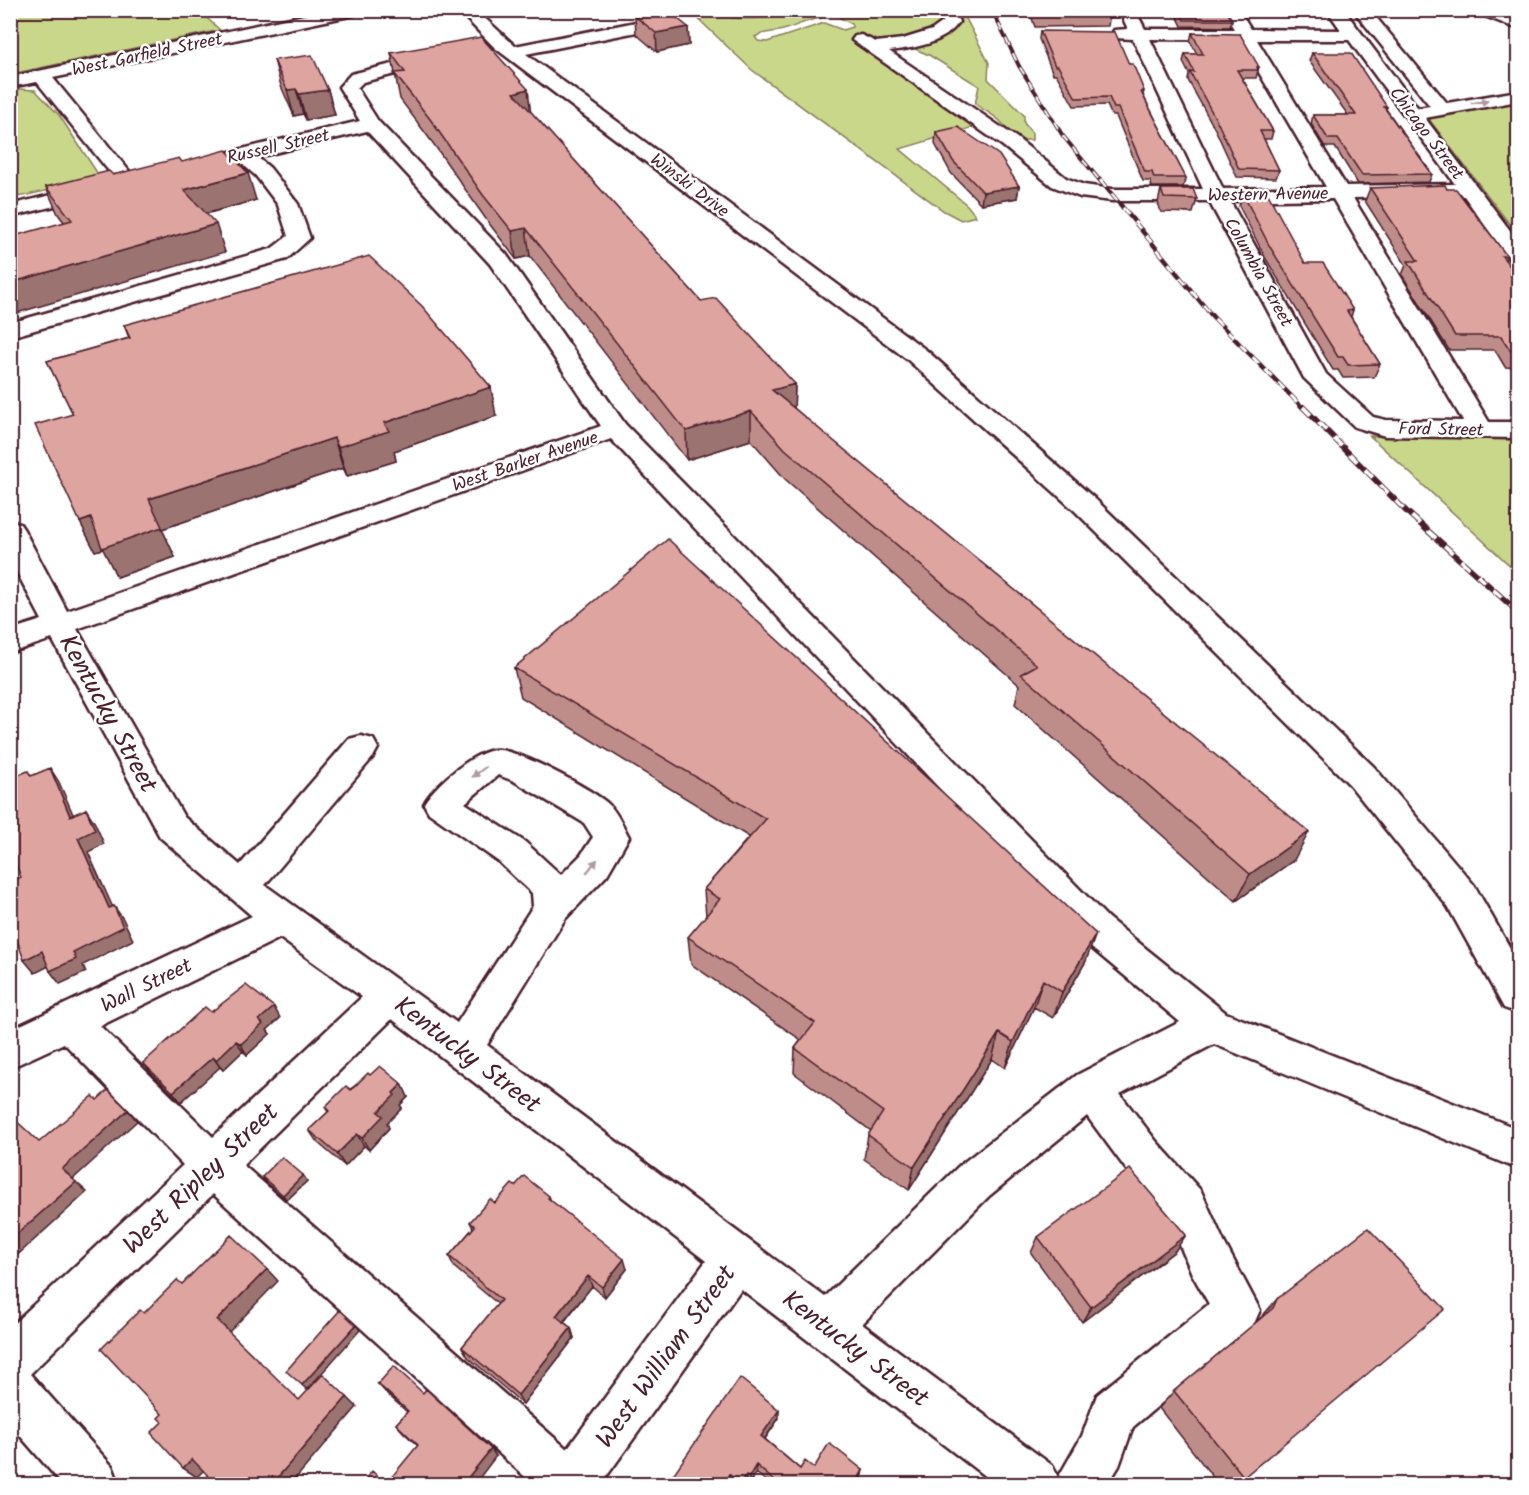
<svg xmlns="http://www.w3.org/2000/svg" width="1529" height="1495" font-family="Kalam,sans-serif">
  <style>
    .green { fill: #c9d78a; stroke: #8a7b5a; stroke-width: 1.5 }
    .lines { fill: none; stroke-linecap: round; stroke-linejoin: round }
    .minor-casing { stroke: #4a1f2b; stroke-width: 5 }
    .minor { fill: #fff; fill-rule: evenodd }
    .rail-far2-casing { stroke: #4a1f2b; stroke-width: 4 }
    .rail-far1-casing { stroke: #4a1f2b; stroke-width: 4.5 }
    .rail-casing { stroke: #4a1f2b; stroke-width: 6 }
    .rail-far2 { stroke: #fff; stroke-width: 2; stroke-dasharray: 8; stroke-linecap: butt }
    .rail-far1 { stroke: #fff; stroke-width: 3; stroke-dasharray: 9; stroke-linecap: butt }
    .rail { stroke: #fff; stroke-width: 4; stroke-dasharray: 11; stroke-linecap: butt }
    .wall { fill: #bf8d89; stroke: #4a1f2b; stroke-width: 1.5 }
    .shaded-wall { fill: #9b736f; stroke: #4a1f2b; stroke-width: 1.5 }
    .building { fill: #dea49f; stroke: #4a1f2b; stroke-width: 1.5 }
    .oneway { fill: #ae9aa0 }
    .labels { text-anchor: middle; stroke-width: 5; stroke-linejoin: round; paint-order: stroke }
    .far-street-label { font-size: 18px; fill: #4a1f2b; stroke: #fff }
    .street-label { font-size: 21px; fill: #4a1f2b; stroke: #fff }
    .near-street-label { font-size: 26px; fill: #4a1f2b; stroke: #fff }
  </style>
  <rect width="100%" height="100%" fill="#fff"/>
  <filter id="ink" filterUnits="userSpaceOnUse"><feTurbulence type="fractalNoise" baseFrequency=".0167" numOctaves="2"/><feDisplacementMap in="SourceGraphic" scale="12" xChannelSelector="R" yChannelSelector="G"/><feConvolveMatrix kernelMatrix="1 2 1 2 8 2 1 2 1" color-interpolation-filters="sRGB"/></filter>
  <g filter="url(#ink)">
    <!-- green -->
    <path class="green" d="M10,11h189l21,19 -209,44z
      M690,11h37l4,7c17,1 37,1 54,-2 12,-3 26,-11 37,-2l-1,4c-14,2 -25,8 -38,12 -11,3 -18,1 -28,7l3,4 9,1 57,-19 19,7 9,-3v-3l-12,-6 -5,-7h127l27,52 -1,16 36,36v8l8,10v7c-26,1 -18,-6 -32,-19 -7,-7 -17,-11 -25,-17l4,-18 -50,-31 -28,-12 -44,-4 2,5 115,83 -74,22 67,56 9,11 -15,4 -17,-9 -192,-141z
      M18,89l17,1 24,25 39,59 -5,6 -70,16 -12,1v-107z
      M1518,102v133l-90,-117z
      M1370,436l148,4v133z"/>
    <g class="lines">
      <defs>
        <path id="minor" d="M328,10h34l-8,5 -301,63 85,104 -3,4h-14l-84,-104 -27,5v-10z
          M458,10h18l39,36 131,-26 6,1 2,4 -2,4 -126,25 400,296 169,149 279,268 100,118 44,77v51l-14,-5 -56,-101 -98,-122 -275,-274 -167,-151 -413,-312z
          M938,10h16l5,12c-15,22 -44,26 -70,29l128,87 49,40 18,7 28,4h91l-70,-150 -19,-1 -2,-4 2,-4 14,-1 -9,-19h16l10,19h89l-11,-19h16l12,19 90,1 -14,-20h17l74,98 12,-2 -76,-95 16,-1 77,93 71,-12v10l-93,17 93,123v20l-8,-1 -46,-64 -111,2 136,224h29v16l-133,-2 -30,-9 -51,-49 -95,-177h-97l-32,-4 -28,-11 -49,-40 -151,-106 3,-4 6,-1 15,7 27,-3 29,-9 11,-8zM1150,39l90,1 86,147 -103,2zM1257,40h92l106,144 -109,2zM1333,199l130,222 -77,-1 -13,-3 -47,-43 -96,-173z
          M1475,10h24l19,8v11l-41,-16z
          M438,53l6,1 3,4 -3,4 -81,20 -6,6 21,33 128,133 119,170 483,494 118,95 292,116v40l-304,-125 -94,50 36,47 45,50 23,51 36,68 -7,16 -120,101 -14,39 -11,18h-113l-254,-195 -140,195h-68l-320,-290 -183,180 82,92 7,18h-57l-52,-60v-97l173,-162 -119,-122 -54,25v-38l242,-114 -92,-79 -108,-198 -42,14v-23l32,-10 -32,-61v-38l10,3 4,6 43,81 534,-185 -111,-162 -123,-133 -110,26 13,11 28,36 12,34 -23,21 -277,78v-14l261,-74 17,-13 -10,-31 -22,-29 -17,-15 -11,3 -7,-2 -3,-4 3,-4 139,-33 -21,-34 12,-13zM611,439l471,501 98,82 -103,53 -118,91 -134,131 -338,-252 78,-126 42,-44 22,-38c-6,-11 -13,-27 -23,-35 -19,-15 -82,-49 -106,-52 -22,-3 -67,36 -76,54l5,9 70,49 33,31 1,13 -76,117 -192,-138 108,-128 5,-9 -5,-9 -12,-3 -12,3 -109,126 -56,-48 -107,-188zM498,775l16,6 70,42 9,14 -12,18 -20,20 -36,-33 -60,-39zM280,938l82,59 -149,140 -113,-111zM392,1019l314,242 -139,188 -324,-284zM1087,1116l39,53 44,52 22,53 17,30 -112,91 -15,41 -24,42 -5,-12 -191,-142 127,-128z
          M96,184l7,2 3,4 -3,4 -93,23v-12z"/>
      </defs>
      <!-- minor casing -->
      <use href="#minor" class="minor-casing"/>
      <!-- minor -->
      <use href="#minor" class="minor"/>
      <defs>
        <path id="rail-far2" d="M992,10l27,56 44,70 38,46"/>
        <path id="rail-far1" d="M1100,180l113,137 91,92"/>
        <path id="rail" d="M1303,407l104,105 111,100"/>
      </defs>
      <!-- rail-far2 casing -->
      <use href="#rail-far2" class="rail-far2-casing"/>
      <!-- rail-far1 casing -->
      <use href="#rail-far1" class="rail-far1-casing"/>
      <!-- rail casing -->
      <use href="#rail" class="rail-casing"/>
      <!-- rail-far2 -->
      <use href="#rail-far2" class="rail-far2"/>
      <!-- rail-far1 -->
      <use href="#rail-far1" class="rail-far1"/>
      <!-- rail -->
      <use href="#rail" class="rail"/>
    </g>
    <!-- wall -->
    <path class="wall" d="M1029,10h80l1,4 -2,12 -73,1z
      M1166,10h60l6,10 -2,7 -48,-1 -7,-14h-8z
      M635,16l53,11 1,18 -32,7 -21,-18z
      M1040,31l89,33 15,27 -1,4 43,83 -3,9h-31l-2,-6h-7l-27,-65h-4l-5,-11 -33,1 -18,-32h-3l-14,-35z
      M1192,33l67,34 -3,11h-14l31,53 -2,8h-7l15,31 -3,8 -39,-1 -21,-46 -28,-51 1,-6 -6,-12 2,-8h12l-7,-13z
      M391,53l140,59 170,189 94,83 -1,24 500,452 -58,41 -221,-197 4,-19 -234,-206 -34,-39 -64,20 -157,-204 -14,3 -28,-37 -53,-76 -35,-47z
      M1312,53l75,54 -1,2 46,65 -3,8 -71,2 -23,-37h-10l-14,-23 2,-9h35l-39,-54z
      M274,60l54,30 7,25 -29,5 -3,-6 -9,2 -13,-30z
      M936,132l83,54 -2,12 -36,6 -30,-31 -16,-29z
      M182,162l74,38 -50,14 19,38 -161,-30 -6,-8 -12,-27z
      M1370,188l77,1 60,67 -2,4 12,15 -3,5 4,7v81l-13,-1 -10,-17h-46l-47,-75 4,-10 -41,-64z
      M1161,189l36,10 -4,14 -32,-1 -3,-9z
      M1243,194l62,69 48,47 -2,7 29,47 -6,13 -31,1 -5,-8h-5l-67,-111 -27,-53z
      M124,325l372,91 -102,35 2,10 -49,15 -4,-8 -181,61 13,28 -58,20 -14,-28 -8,2 -15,-29 -7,-108 -26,-53 82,-23z
      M514,668l572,293 -33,57 -19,-11 -29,61 -13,-9 -83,131 -45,-31 4,-24 3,-4 -77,-58 1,-25 6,-8 -110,-76 -3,-27 18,-21 -2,-27 45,-52 -228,-140z
      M274,1007l6,11 -13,12 3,4 -23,21 -4,-4 -20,19 -3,-3 -39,35 -30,-29 -8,-10 68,-51z
      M370,1075l32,9 6,13 -8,8 2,3 -15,15 2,5 -20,22 -5,-4 -19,20 -28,-24 -8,-12 19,-18 -3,-5z
      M262,1177l45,4 -20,19 -21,-17z
      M515,1186l34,10 2,5 76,68 -22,28 -13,-11 -28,36 7,6 3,10 -51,66 -55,-47 -6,-10 36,-43 -44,-37 -5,-11 24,-28 -3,-6 25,-19z
      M1038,1237l137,14 -93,71 -51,-69z
      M1277,1299l-33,178 -10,8h-15l-60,-77 15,-17 84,-70z
      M378,1384l45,9 68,56 5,7 -78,-10 -15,-14 -7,-8 11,-12 -21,-19z
      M779,1418l-14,21 35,30 14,-1 49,2 -2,8 -4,7h-86l-15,-12 -7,11 -3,-2 -2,3h-11l-4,-3 -2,3h-56l-1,-6z"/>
    <!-- shaded-wall -->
    <path class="shaded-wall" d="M688,27l1,18 -32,7 -1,-19z
      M296,89l7,25 -9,2 -7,-26z
      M528,89l3,26 -17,-22z
      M328,90l7,25 -29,5 -7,-26z
      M248,173l8,27 -63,17 -9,-27z
      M1019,186l-2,12 -36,6 2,-12z
      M216,224l9,28 -215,63v-32z
      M526,228l4,28 -14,3 -4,-28z
      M795,384l-1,29 -22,-23z
      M491,387l5,29 -102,35 2,10 -49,15 -9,-29 46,-24z
      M751,411v29l-64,20 -1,-29z
      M334,438l9,30 -181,61 13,28 -58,20 -14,-28 -8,2 -15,-29z
      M50,768l9,14 21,48 -10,-14z
      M86,809l9,14 9,21 -16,8 31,69 -10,-13 -31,-70z
      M1309,832l-15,28 -58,41 14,-27z
      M114,906l9,13 10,21 -50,25 3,7 -26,12 -10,-13 23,-19z
      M1096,934l-10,27 -33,57 9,-26z
      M42,951l11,13 -18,9 -11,-13z
      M1043,980l-9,27 -29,61 8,-26z
      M274,1007l6,11 -13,12 3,4 -23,21 -6,-11 18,-24z
      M999,1033l-7,26 -83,131 5,-23z
      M236,1041l7,10 -20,19 -7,-10z
      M213,1057l7,10 -39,35 -8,-10z
      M402,1084l6,13 -8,8 2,3 -15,15 2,5 -20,22 -7,-12 16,-26 15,-19z
      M128,1110l9,11 -64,58 -11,-10z
      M357,1134l7,12 -19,20 -8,-12z
      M303,1175l4,6 -20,19 -4,-5z
      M76,1182l11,10 -75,68 -2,-1v-19z
      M1186,1235l-11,16 -93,71 9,-15z
      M624,1259l3,10 -22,28 -3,-10z
      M267,1269l11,12 -49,51 -12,-12z
      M588,1276l4,10 -32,40 -4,-10z
      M356,1325l4,5 -53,60 -5,-5z
      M571,1328l3,10 -51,66 -5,-9z
      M347,1397l10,10 -67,78h-19z
      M779,1410v8l-18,26v-8z
      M491,1449l5,7 -22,29h-12z
      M192,1459l14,9 -9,9 -14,-9z
      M756,1465v8l-7,11v-7z
      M863,1470l-2,8 -4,7h-2z
      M729,1474v8l-2,3h-5z
      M746,1475v7l-2,3h-4z"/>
    <!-- building -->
    <path class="building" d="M659,10h8l21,17 -32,6 -21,-17z
      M1035,10h74l1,4 -73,2z
      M1179,10h47l6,10h-48z
      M1040,31l75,1 14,32h4l11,27 -3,1 45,86h-32l-2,-6h-7l-27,-64h-4l-5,-11 -33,1 -18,-32h-3z
      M1192,33l48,1 19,33h-2l1,3h-21l36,61h-13l19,39 -40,-1 -21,-46 -28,-51h4l-9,-18h18z
      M481,37l47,52 -14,4 187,208 15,-3 79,86 -23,6 537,442 -59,42 -229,-200 16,-9 -252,-216 -34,-38 -65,20 -160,-203 -14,3 -29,-36 -53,-76 -36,-46 11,-1 -14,-19z
      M1312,53h39l36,54h-3l48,67 -70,1 -24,-36h-10l-15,-24h43z
      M312,55l16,35 -29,4 -3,-5 -9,1 -13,-30z
      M958,127l41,28 20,31 -36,6 -30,-31 -17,-29z
      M226,150l22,23 -64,17 32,34 -206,59v-46l62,-17 -26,-33 63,-16 4,4 66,-17 3,4z
      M1445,185l2,4h9l51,67h-5l15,19h-7l8,12v66h-6l-11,-17h-46l-47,-75h10l-48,-73z
      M1161,189h32l4,10 -33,-1z
      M1243,194h25l37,69h18l30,47 -6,1 33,53 -32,1 -5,-8h-5l-68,-110z
      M369,256l53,50 69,81 -107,36 5,8 -51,16 -4,-9 -185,61 13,28 -60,21 -11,-30 -11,4 -45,-97 38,-11 -26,-53 83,-23 -6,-13z
      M668,539l428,395 -34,58 -19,-12 -30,62 -14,-9 -85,134 -46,-32 15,-23 -88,-64 20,-25 -127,-86 32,-38 -16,-10 62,-70 -252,-151z
      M50,768l20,48 16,-7 9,21 -17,8 31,70 5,-2 9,21 -50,25 3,7 -26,12 -8,-20 -18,9 -14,-40v-38l11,-5 -11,-28v-71l18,-7 3,5z
      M246,985l28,22 -15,13 4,4 -22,20 -5,-3 -20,19 -3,-3 -40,35 -30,-29 62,-56 6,5z
      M380,1066l22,18 -9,9 2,2 -17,17 5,4 -21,22 -5,-4 -20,20 -28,-24 20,-19 -4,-4 21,-21 5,4 17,-17 2,2z
      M108,1090l20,20 -66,59 14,13 -66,58v-125l29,27 54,-46 4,4z
      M282,1157l21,18 -20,20 -21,-18z
      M1130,1169l56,66 -95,72 -53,-70z
      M524,1176l25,20 -1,2 76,61 -22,28 -14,-11 -32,40 15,12 -53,67 -56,-48 39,-47 -52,-44 26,-30 -5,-4 20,-23 5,4 17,-19 3,2z
      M1368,1228l77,81 -201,168 -70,-86 99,-83 4,-9z
      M231,1235l36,34 -50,51 82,80 24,-26 24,23 -76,88h-54l-25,-26 -9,9 -32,-35 11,-11 -4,-4 4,-4 -61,-65 39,-39 4,3 33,-33 5,4z
      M340,1310l16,15 -54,60 -16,-14z
      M394,1366l29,27 3,-4 65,60 -29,36h-101l11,-14 14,13 32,-39 -22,-21 12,-13 -30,-27z
      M740,1378l39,32 -18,26 39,33 5,-8 9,7 15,-25 34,27 -8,15h-76l-23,-20 -7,12 -3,-2 -6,8 -11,-9 -7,11h-45l-7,-6z"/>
    <!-- one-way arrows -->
    <defs><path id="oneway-solid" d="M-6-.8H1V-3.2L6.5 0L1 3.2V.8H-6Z" transform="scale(1.5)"/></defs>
    <g class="oneway">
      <use href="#oneway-solid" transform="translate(1480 102) rotate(-9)"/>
      <use href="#oneway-solid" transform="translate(479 772) rotate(143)"/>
      <use href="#oneway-solid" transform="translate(592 866) rotate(-51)"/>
    </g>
  </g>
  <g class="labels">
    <!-- far-street labels -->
    <g class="far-street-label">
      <text transform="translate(147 54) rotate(-12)" y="6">West Garfield Street</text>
      <text transform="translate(1427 133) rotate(53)" y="6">Chicago Street</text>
      <text transform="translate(278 146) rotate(-13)" y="6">Russell Street</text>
      <text transform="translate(690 185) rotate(37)" y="6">Winski Drive</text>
      <text transform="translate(1268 194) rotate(-1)" y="6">Western Avenue</text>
      <text transform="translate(1259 272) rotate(61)" y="6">Columbia Street</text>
      <text transform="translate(1441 429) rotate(1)" y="6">Ford Street</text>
      <text transform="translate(525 461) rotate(-19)" y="6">West Barker Avenue</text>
    </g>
    <!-- street labels -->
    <g class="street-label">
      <text transform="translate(146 985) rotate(-26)" y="7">Wall Street</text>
    </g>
    <!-- near-street labels -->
    <g class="near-street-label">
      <text transform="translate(109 713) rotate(61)" y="9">Kentucky Street</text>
      <text transform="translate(468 1054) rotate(37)" y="9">Kentucky Street</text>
      <text transform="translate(200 1178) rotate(-44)" y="9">West Ripley Street</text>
      <text transform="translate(856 1348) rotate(37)" y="9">Kentucky Street</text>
      <text transform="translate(665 1356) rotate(-54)" y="9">West William Street</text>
    </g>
  </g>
  <!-- margin -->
  <rect width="1529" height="1495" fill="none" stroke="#fff" stroke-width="36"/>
  <rect x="18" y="18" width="1493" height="1459" fill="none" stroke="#4a1f2b" stroke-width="2" filter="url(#ink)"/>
</svg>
